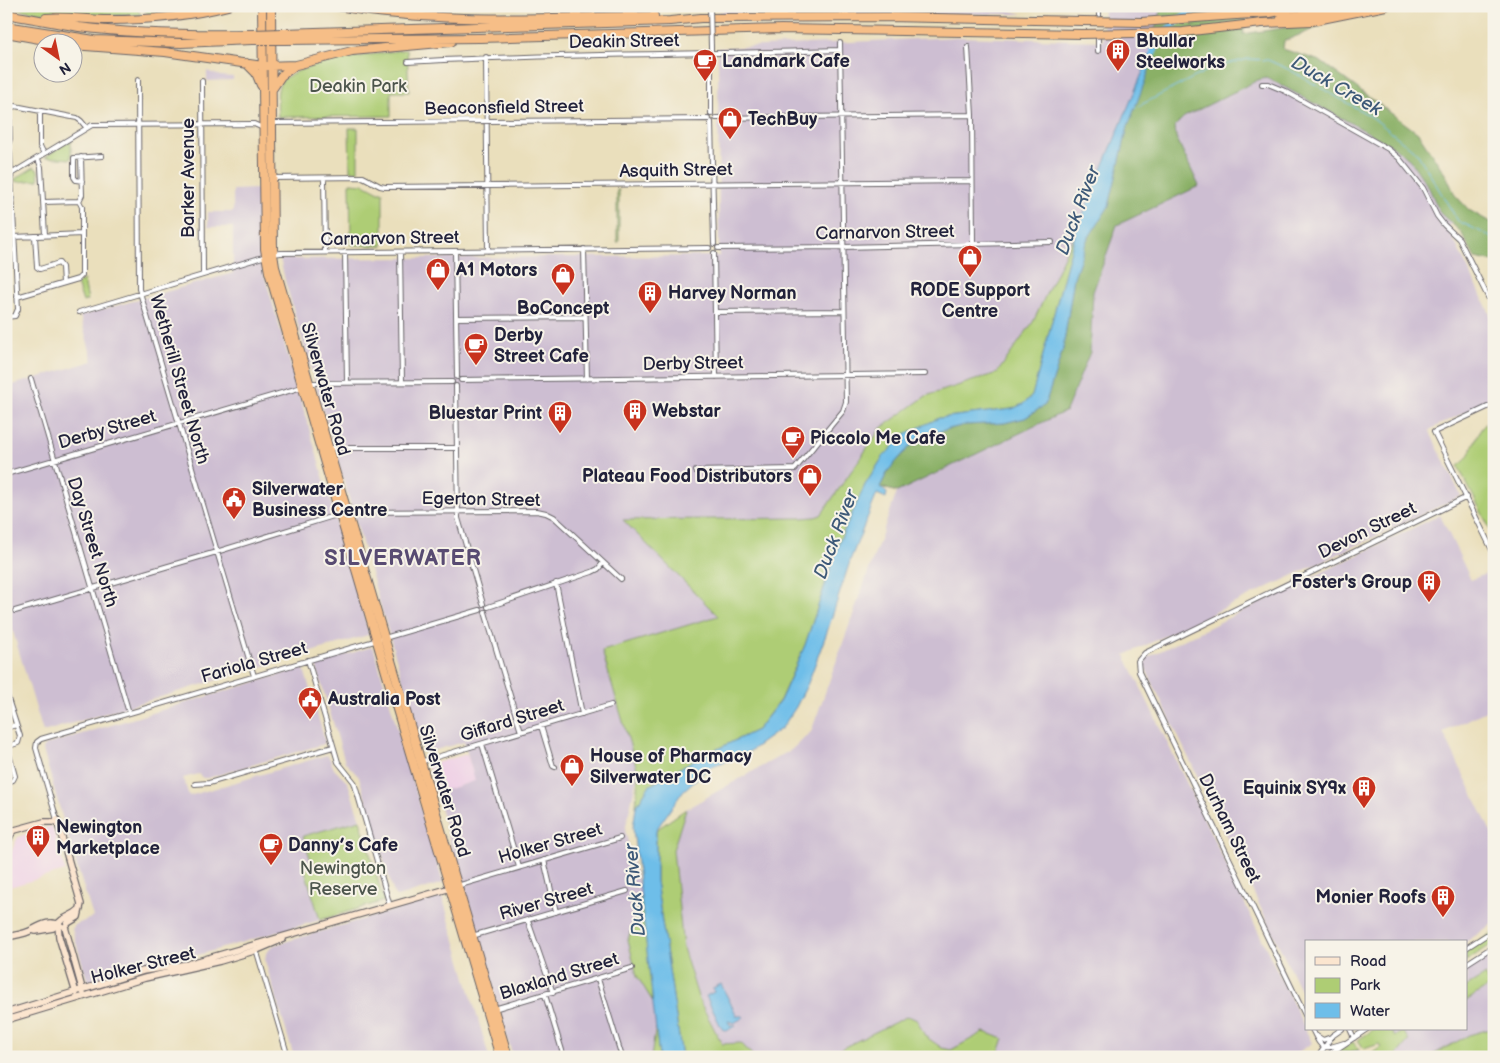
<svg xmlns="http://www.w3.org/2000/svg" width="1500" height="1063" font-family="'Balsamiq Sans',sans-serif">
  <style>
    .built { fill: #efd0e6 }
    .industrial { fill: #cdbed2 }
    .green { fill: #aecd74; stroke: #687858 }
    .forest { fill: #8ab066; stroke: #566950 }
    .water { fill: #6ebee9; stroke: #487092 }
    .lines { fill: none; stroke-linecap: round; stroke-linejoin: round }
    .stream { stroke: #6ebee9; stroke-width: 1 }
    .river { stroke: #6ebee9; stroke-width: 7 }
    .street-casing { stroke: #686468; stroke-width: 6 }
    .secondary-casing { stroke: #686468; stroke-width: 8 }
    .highway-casing { stroke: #686468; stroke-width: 10 }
    .street { stroke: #fff; stroke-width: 4 }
    .secondary { stroke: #fbe5cf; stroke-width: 5.5 }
    .highway { stroke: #f6be87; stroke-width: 8 }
    .street-bridge-casing { stroke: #686468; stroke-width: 6; stroke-linecap: butt }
    .highway-bridge-casing { stroke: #686468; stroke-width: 10; stroke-linecap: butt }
    .street-bridge { stroke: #fff; stroke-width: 4 }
    .highway-bridge { stroke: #f6be87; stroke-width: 8 }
    .labels { text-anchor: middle; stroke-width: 4; stroke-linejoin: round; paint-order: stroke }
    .street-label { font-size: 18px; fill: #22223b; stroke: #f7f3e8 }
    .poi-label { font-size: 18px; font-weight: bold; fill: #22223b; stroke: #f7f3e8; text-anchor: start }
    .park-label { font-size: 18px; fill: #4c554c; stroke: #f7f3e8 }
    .water-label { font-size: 19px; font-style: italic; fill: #3d5978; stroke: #f7f3e8 }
    .district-label { font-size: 22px; font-weight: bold; letter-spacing: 1px; fill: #584b72; stroke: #f7f3e8 }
  </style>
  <rect width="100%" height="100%" fill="#f7f3e8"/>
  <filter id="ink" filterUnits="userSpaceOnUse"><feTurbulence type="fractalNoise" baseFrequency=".02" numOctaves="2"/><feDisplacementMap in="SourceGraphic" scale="10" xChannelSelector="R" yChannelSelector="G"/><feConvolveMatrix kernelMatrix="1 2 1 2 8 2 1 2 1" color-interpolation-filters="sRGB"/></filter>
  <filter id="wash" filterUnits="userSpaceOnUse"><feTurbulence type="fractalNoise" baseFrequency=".0096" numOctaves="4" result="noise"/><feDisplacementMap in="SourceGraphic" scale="20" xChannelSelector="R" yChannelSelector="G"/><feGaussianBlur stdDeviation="1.12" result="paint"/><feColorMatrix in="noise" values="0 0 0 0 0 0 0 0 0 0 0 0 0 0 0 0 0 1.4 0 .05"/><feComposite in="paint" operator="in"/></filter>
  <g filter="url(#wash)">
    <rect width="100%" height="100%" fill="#eadfbc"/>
    <!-- built -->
    <path class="built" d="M467,754l9,27 -40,12 -8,-27 1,-1z
      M52,826l13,45 -59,17v-25l12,-26z"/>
    <!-- industrial -->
    <path class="industrial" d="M739,6h84l9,2 7,-2h156l28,8 -307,-1z
      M1104,6h58l-1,5 -10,30 3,4 -78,186 -43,91 -36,51 -71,23 -105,119 -6,2 -13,1 -178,2 94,96 -116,35 36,121 -13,58 16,64 -13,46 9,36 16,26 3,24 -5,31h-138l-49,-166 1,-2 -3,-11 -2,-1 -24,-84 39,-12 -11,-39 -40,11 -138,-469 -6,-25 439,-3 -1,-208 240,-11 145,4z
      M207,71l13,5 13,1v3l-26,1z
      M1266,78l11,5 116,63 17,14 19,28 11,25 11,10 -3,5 46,94v76l-65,32 32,66 -336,159 187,388 -18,12 1,2h-541l-31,-13 -24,-44 -16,-53 -10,-97 13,-41 105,-59 20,-18 86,-240 169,-81 24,-59 3,-60 24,-67 81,-40 -22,-48 -1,-11 9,-9 74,-37z
      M259,189l2,75 108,369 -1,2 -325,97 -37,-124v-221l87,-26 -13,-45 153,-43v-46h-25v-15h25v-22z
      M1440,515l31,65 23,-10v137l-51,25 51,106v85l-28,19h-160v60l-162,-337 2,-7z
      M371,647l3,2 69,234 -46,14 -3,-3 -35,-117 -14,-15 -29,-96 3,-3z
      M302,668l2,1 21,72 -1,3 -116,34h-5l-5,-4 -15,4 6,18 138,-41 2,2 5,12 14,14 12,37 -56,16 8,29 -8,2 16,53 -136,39 -30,4 -66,20 -16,-54 3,-4 18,-8 -20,-63 -30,-104 2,-5z
      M440,897l3,2 46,158h-195l-29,-96 1,-8 8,-8z
      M1494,951v20l-27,15 -1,-17z
      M1494,984v44l-25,7 -40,22h-34l5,-24 -5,3 -4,-7h75v-28z
      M1359,1050l4,7h-29l5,-4z"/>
    <!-- green -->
    <path class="green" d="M6,6h130l5,9c-43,2 -95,2 -135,-9z
      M141,6h71l-36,4 -4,-3 -8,1 -6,6h-10z
      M407,49l2,43h-18v24l-113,1c0,-9 -2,-22 1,-31 8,-24 104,-32 128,-37z
      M349,128h9v43h-8z
      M71,140v19l-26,-2z
      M34,167l4,3 1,10 -23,2 -1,-3z
      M350,183l14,1 15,8h4v54l-32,-1z
      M617,190h2v52h-2z
      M1076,231l-44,165 -9,8 -11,5 -73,9 -56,39 -18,28 -25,55 -35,105 -25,55 -23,30 -63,30 -45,26 -13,21 2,-35 -36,-121 116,-35 -95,-96 179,-2 13,-1 6,-2 60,-87 45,-32 71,-23 36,-51z
      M84,280l4,20 -5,2 -6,-18z
      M1494,411v126l-36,-71c12,-6 16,-26 23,-37 3,-4 8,-8 11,-12l-1,-4z
      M686,809l-13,41 10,98 16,52 23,44 19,-1 13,14h-72l-26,-176v-51z
      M360,820l24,81 -64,19 -16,-53 8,-3 -9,-28z
      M641,894l12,108 -16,-26 -9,-36z
      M1494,932v11l-28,18v-11z
      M1486,975l3,11 -23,15v-14z
      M908,1016l9,4 8,16 17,12 9,2 33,-18 20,7 -7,18h-173z
      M656,1026l3,31h-8z
      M1494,1028v22l-23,7h-42l40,-22z
      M1374,1029h17l4,7 8,-5 6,9 -14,17h-28l14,-10 -2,-3 -15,5 -6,-9z
      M1353,1042l6,8 -20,3 -5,4h-4z"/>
    <!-- forest -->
    <path class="forest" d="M1162,6h21l2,3 5,-3h60l-7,28 47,-7 32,-1 -38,15 -1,8 37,12 98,72 29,44 8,18 14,15 19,11 6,1v40l-19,-4 -14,-26 -21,-19 -11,-25 -19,-28 -17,-14 -116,-63 -11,-5 -8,2 -74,37 -9,9 1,11 23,49 -82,39 -24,67 -3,60 -24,59 -169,81 -17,-5 8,-16 14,-16 18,-19 45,-11 39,-2 21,-5 20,-13 18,-56 11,-72 13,-37 22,-34 19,-80 30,-82 -4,1 -3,-4 10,-30z"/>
    <!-- water -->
    <path class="water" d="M1159,44l-31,82 -19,80 -22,34 -13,37 -11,72 -18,56 -20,13 -21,5 -39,2 -45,11 -18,19 -14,16 -8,16 7,6 -1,5 -9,-4 -26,64 -24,74 -19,51 -12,24 -14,21 -36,26 -36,13 -27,24 -27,39v51l26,176h-23l-26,-229 3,-21 13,-21 45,-26 63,-30 23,-29 25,-56 35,-105 25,-55 18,-28 22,-23 34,-16 73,-9 11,-5 9,-8 44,-165 78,-186z
      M721,984l16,32h6l1,1 -10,6 -6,-2 2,4h6l-9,6 -5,-2 -16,-33 8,-4 -1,-4z"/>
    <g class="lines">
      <!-- stream -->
      <path class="stream" d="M1133,109l79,-41 36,-9 20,1 22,10 82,47 45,36 41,68 36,17"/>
      <!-- river -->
      <path class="river" d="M1153,53c9,-23 28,-37 50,-47"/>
    </g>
  </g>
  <g filter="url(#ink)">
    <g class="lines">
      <defs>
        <path id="street" d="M1099,6v10
          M711,47v67
          M968,47l4,68 1,128
          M1098,51v-13
          M486,57l2,194
          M408,62c144,-9 288,-7 432,-12
          M138,80l1,209 115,387
          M202,81l1,194
          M1262,84h6l17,7 103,58 11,9 24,30 14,28 7,9 15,14 35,70
          M40,111v35l4,8
          M716,118l256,-3
          M711,122l3,122
          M272,123l436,-4
          M38,159l3,8 4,68
          M11,174l81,-49 162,-1 9,4
          M272,178l91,-1 17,9 5,1 587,-6
          M324,178l1,74
          M82,181l-6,-1 -2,-3v-19l28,-2
          M44,202l35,-1
          M35,236l2,31 3,2 19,-6 3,4 1,16
          M14,237l68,-3
          M718,248l125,-1 209,-5
          M584,249l3,130
          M6,251l8,-1
          M455,251l2,126
          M345,252l2,130
          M400,252l2,129
          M714,253l2,124
          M17,297l61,-18 4,-4v-68l-3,-6 3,-6 -1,-38
          M79,312l194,-58 8,-1 428,-5
          M715,312l129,-1
          M6,317l9,-1 3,-7 -8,-156 -2,-8 2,-6 -1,-30 6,-3 62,12 4,3 5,6
          M456,318l129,-1
          M31,379l98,334
          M461,380l464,-6
          M308,383l144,-1
          M456,386l2,132 25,86
          M1494,404l-60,28 60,122
          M329,448h128
          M696,471l99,-2 48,-58 3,-9 -6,-359
          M6,474l296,-87
          M346,512l191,-1 9,2 8,4 67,62
          M556,583l26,131
          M488,607l104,-35 6,-3 5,-6
          M15,611l198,-58 127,-39
          M485,612l36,120
          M308,660l30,102 16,20 36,124
          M6,693l14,43 -2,7 -12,4
          M541,726l12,40 2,1
          M6,728l10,-3
          M482,744l37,123
          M420,762l191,-57
          M6,783l7,-3 2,-4 -8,-29
          M195,784l14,-1 124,-36
          M57,820l-21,-72 1,-6 4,-3 439,-129
          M544,860l12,52
          M457,886l163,-48
          M528,921l25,72
          M472,936l155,-45
          M1466,948l28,-18
          M256,949l32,108
          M1466,964l28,-18
          M598,979l24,78
          M545,995l19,62
          M494,1009l138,-41
          M1306,1017l-167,-345 -1,-11 7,-8 322,-156
          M1312,1029c10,20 9,22 32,14
          M1350,1029l4,9
          M1315,1035l8,5 8,-3
          M1318,1057l14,-21 10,-7
          M1325,1057l42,-28"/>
        <path id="secondary" d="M57,820l24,84 -3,13 -10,6 -3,4
          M6,846l5,-12 4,-4 29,-8h10l3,-2
          M58,924l1,13 17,56
          M65,927l18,65
          M32,930l4,1 17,-3 9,-8 13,-7 5,-4
          M6,937c7,-1 17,-3 24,-6 10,-5 20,-12 31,-5
          M6,1013l137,-42 45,-7 266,-77
          M6,1020l139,-42 75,-17 37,-11 26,-11"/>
        <path id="highway" d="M262,6l3,243 4,23 119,407 112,378
          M271,6l2,248 2,13 233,790
          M338,6c105,19 211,11 316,10
          M6,14c24,4 48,9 73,13 57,7 115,8 173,7
          M1236,15l34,-2 34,-7
          M46,18c20,-2 42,2 62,2 40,0 82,-4 120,-14
          M1281,19l66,-13
          M1262,23l50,-2 74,-15
          M6,26l88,14 87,3 71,-3
          M6,33l50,9
          M283,33l387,-12 31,-3 186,-1 196,4
          M283,40l197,-2 301,-9 301,5
          M72,45l93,7 98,14 33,-1 56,-14 99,-9
          M246,63l10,10 5,12
          M273,88l8,-12 13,-10"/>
      </defs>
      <!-- street casing -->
      <use href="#street" class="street-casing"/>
      <!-- secondary casing -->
      <use href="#secondary" class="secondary-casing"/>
      <!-- highway casing -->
      <use href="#highway" class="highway-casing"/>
      <!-- street -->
      <use href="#street" class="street"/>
      <!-- secondary -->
      <use href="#secondary" class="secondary"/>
      <!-- highway -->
      <use href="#highway" class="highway"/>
      <defs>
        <path id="street-bridge" d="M710,6l1,41"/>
        <path id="highway-bridge" d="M1083,21l58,1 95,-7
          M252,34l31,-1
          M1082,34l101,-2 79,-9
          M252,40h31"/>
      </defs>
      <!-- street-bridge casing -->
      <use href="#street-bridge" class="street-bridge-casing"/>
      <!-- highway-bridge casing -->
      <use href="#highway-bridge" class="highway-bridge-casing"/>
      <!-- street-bridge -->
      <use href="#street-bridge" class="street-bridge"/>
      <!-- highway-bridge -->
      <use href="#highway-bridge" class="highway-bridge"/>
    </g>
  </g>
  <!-- icons -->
  <defs>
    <symbol id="building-pin" viewBox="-11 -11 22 30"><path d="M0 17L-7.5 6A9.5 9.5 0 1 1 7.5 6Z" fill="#c8321e" stroke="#f7f3e8"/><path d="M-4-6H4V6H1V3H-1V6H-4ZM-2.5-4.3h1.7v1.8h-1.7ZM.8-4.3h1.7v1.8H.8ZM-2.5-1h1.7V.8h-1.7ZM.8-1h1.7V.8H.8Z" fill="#fff"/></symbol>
    <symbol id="cafe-pin" viewBox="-11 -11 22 30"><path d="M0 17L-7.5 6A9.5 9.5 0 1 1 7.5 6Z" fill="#c8321e" stroke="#f7f3e8"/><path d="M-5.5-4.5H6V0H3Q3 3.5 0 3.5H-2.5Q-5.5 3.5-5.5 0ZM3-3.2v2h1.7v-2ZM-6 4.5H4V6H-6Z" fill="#fff"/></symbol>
    <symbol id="shop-pin" viewBox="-11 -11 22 30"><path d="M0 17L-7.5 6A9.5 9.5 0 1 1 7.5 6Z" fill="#c8321e" stroke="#f7f3e8"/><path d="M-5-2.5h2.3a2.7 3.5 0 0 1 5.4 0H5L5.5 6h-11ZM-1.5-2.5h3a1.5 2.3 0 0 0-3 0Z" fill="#fff"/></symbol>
    <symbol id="civic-pin" viewBox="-11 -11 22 30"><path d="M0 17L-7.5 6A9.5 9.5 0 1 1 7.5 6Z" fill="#c8321e" stroke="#f7f3e8"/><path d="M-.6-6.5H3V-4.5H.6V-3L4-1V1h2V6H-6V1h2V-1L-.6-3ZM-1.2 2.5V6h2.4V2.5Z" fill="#fff"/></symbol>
  </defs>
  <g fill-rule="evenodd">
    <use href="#building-pin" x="1104" y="37" width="28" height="38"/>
    <use href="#cafe-pin" x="691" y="47" width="28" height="38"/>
    <use href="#shop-pin" x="716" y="105" width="28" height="38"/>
    <use href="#shop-pin" x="956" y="243" width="28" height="38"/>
    <use href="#shop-pin" x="424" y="256" width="28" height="38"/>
    <use href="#shop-pin" x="549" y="261" width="28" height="38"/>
    <use href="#building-pin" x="636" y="279" width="28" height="38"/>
    <use href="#cafe-pin" x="462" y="331" width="28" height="38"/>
    <use href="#building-pin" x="621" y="397" width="28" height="38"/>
    <use href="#building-pin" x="546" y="399" width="28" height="38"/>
    <use href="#cafe-pin" x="779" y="424" width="28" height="38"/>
    <use href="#shop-pin" x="796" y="462" width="28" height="38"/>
    <use href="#civic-pin" x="220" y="485" width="28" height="38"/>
    <use href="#building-pin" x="1415" y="568" width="28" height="38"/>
    <use href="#civic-pin" x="296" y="685" width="28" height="38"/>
    <use href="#shop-pin" x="558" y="752" width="28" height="38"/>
    <use href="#building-pin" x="1350" y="774" width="28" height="38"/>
    <use href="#building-pin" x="24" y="823" width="28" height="38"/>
    <use href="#cafe-pin" x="257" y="831" width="28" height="38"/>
    <use href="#building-pin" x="1429" y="883" width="28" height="38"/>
  </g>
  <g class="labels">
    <!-- street labels -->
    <g class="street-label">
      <text transform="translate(624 41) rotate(-1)" y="6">Deakin Street</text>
      <text transform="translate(504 107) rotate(-1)" y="6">Beaconsfield Street</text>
      <text transform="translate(676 170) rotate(-1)" y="6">Asquith Street</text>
      <text transform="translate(188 178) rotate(-90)" y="6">Barker Avenue</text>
      <text transform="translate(885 232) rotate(-1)" y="6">Carnarvon Street</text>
      <text transform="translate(390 238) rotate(-1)" y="6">Carnarvon Street</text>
      <text transform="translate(693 363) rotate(-1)" y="6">Derby Street</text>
      <text transform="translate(180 379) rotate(74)" y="6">Wetherill Street North</text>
      <text transform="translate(326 389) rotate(74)" y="6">Silverwater Road</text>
      <text transform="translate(107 429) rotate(-16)" y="6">Derby Street</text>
      <text transform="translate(481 499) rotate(1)" y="6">Egerton Street</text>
      <text transform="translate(1367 530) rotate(-26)" y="6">Devon Street</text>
      <text transform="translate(93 542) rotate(73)" y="6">Day Street North</text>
      <text transform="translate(254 662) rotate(-16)" y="6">Fariola Street</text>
      <text transform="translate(512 720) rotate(-17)" y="6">Giffard Street</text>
      <text transform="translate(445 791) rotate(73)" y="6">Silverwater Road</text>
      <text transform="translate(1230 828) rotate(64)" y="6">Durham Street</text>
      <text transform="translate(550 843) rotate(-16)" y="6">Holker Street</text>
      <text transform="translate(546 901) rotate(-16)" y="6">River Street</text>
      <text transform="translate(143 965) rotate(-14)" y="6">Holker Street</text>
      <text transform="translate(559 976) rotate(-17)" y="6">Blaxland Street</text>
    </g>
    <!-- poi labels -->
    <g class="poi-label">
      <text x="1136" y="47">Bhullar<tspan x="1136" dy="21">Steelworks</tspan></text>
      <text x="722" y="67">Landmark Cafe</text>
      <text x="748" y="125">TechBuy</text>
      <text x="456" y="276">A1 Motors</text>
      <text x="970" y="296" text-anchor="middle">RODE Support<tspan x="970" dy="21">Centre</tspan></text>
      <text x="668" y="299">Harvey Norman</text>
      <text x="563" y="314" text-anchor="middle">BoConcept</text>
      <text x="494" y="341">Derby<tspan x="494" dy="21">Street Cafe</tspan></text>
      <text x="652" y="417">Webstar</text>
      <text x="542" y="419" text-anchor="end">Bluestar Print</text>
      <text x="810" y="444">Piccolo Me Cafe</text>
      <text x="792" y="482" text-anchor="end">Plateau Food Distributors</text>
      <text x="252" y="495">Silverwater<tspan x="252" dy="21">Business Centre</tspan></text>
      <text x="1412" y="588" text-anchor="end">Foster's Group</text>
      <text x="328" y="705">Australia Post</text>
      <text x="590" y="762">House of Pharmacy<tspan x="590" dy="21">Silverwater DC</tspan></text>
      <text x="1346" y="794" text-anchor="end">Equinix SY9x</text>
      <text x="56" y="833">Newington<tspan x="56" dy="21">Marketplace</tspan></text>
      <text x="288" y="851">Danny’s Cafe</text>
      <text x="1426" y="903" text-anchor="end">Monier Roofs</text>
    </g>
    <!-- park labels -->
    <g class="park-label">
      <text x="358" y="92">Deakin Park</text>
      <text x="343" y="874">Newington<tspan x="343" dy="21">Reserve</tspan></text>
    </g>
    <!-- water labels -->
    <g class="water-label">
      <text transform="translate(1337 85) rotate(30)" y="7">Duck Creek</text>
      <text transform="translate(1077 210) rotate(-69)" y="7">Duck River</text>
      <text transform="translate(835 534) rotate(-69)" y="7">Duck River</text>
      <text transform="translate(634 890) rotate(-95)" y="7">Duck River</text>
    </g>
    <!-- district labels -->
    <g class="district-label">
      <text x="403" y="565">SILVERWATER</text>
    </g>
  </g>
  <!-- margin -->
  <rect width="1500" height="1063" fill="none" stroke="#f7f3e8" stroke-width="25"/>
  <!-- legend -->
  <rect x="1305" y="940" width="162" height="90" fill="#f7f3e8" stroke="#a29fa3"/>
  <rect x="1315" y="957" width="25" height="8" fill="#fbe5cf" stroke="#a29fa3"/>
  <text x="1350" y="966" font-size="15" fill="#22223b">Road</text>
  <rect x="1315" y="978" width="25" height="15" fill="#aecd74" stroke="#a29fa3"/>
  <text x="1350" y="990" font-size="15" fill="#22223b">Park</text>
  <rect x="1315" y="1003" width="25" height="15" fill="#6ebee9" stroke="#a29fa3"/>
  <text x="1350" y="1016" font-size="15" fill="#22223b">Water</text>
  <!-- north arrow -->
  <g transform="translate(58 58) rotate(147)"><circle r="24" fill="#f7f3e8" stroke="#a29fa3"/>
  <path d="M0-4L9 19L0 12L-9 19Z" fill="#c8321e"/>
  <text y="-8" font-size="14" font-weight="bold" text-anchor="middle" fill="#22223b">N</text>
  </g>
</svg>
